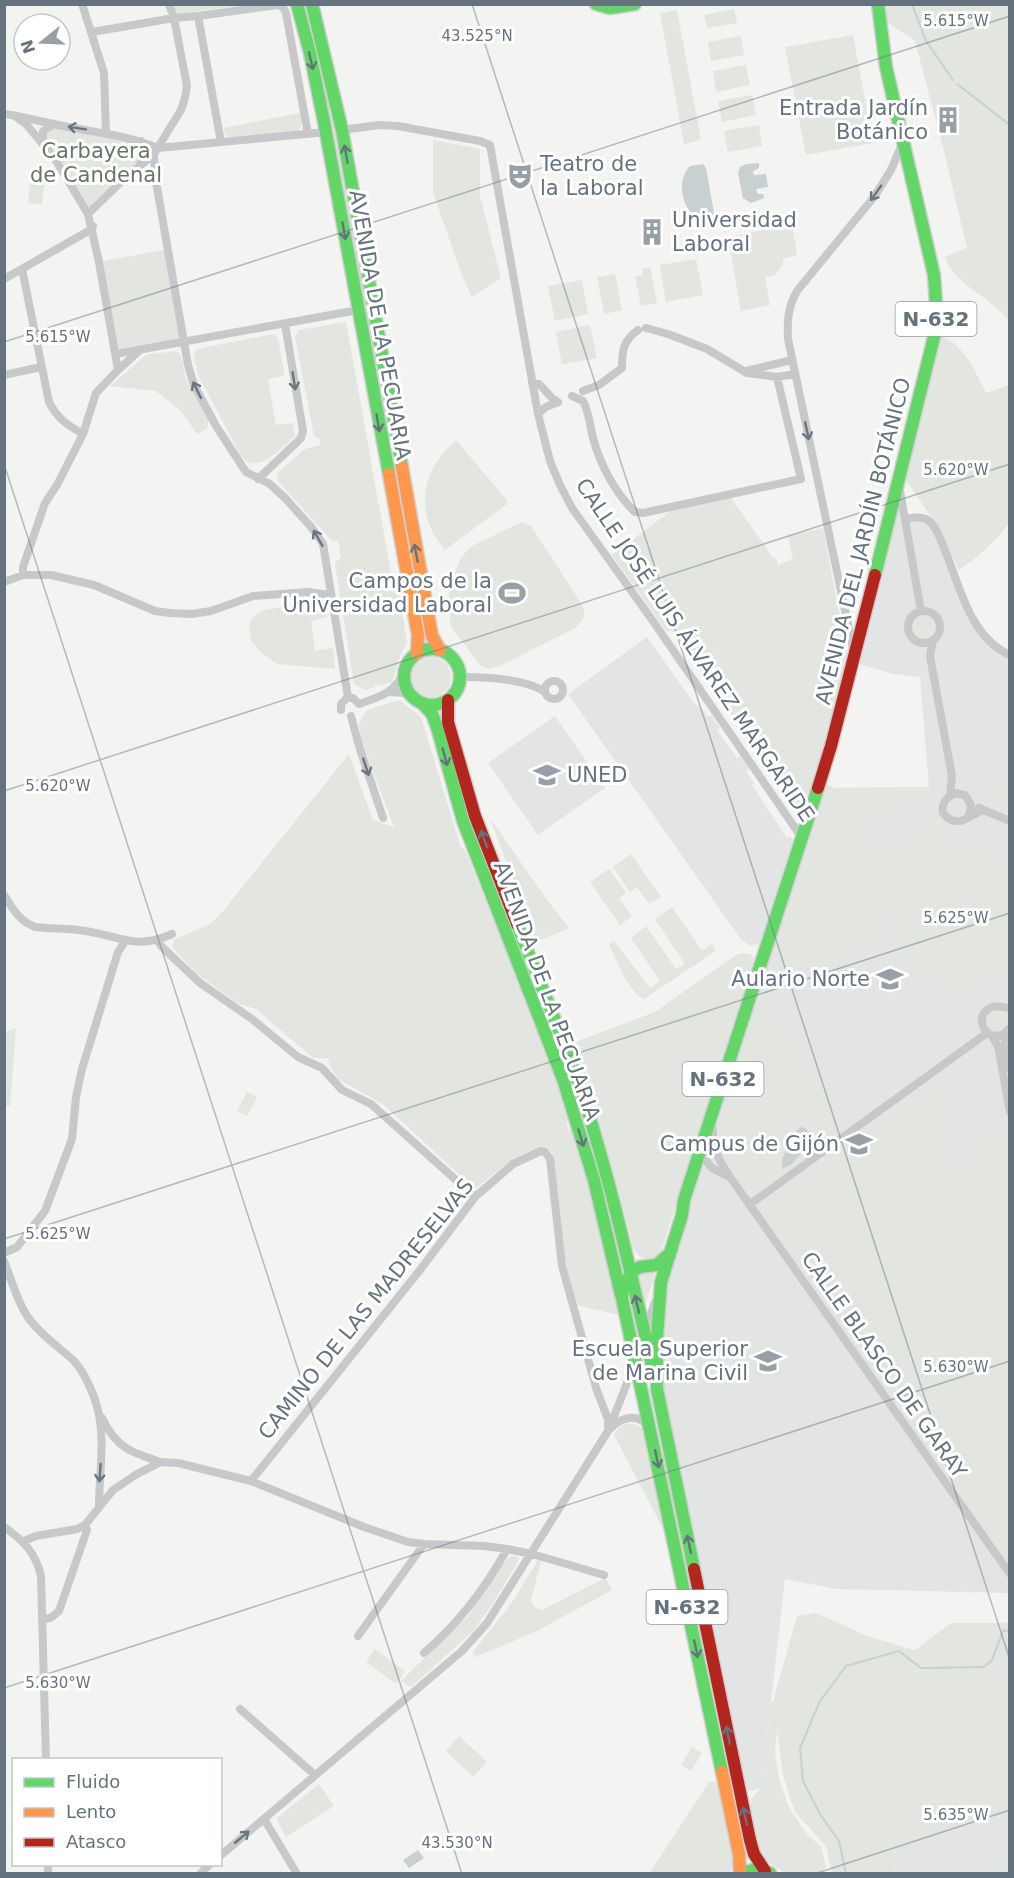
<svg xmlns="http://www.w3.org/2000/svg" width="1014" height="1878" font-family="'DejaVu Sans',sans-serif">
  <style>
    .built { fill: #e3e4e4 }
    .green { fill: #e2e5e0 }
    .water { fill: #c8d0d2 }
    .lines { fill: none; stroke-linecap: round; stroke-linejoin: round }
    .stream { stroke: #c8d0d2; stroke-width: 2 }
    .fast-casing { stroke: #cfcfcf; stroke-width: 15 }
    .slow-casing { stroke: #cfcfcf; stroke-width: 15 }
    .jam-casing { stroke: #cfcfcf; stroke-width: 15 }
    .street { stroke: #c7c8c9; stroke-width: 8 }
    .fast { stroke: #63d668; stroke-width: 12 }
    .slow { stroke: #ff974d; stroke-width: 12 }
    .jam { stroke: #b3261e; stroke-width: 12 }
    .oneway { stroke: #65737f }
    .oneway2 { stroke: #6a7783 }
    .ticks { fill: none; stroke: #65737f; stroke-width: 1.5; stroke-opacity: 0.45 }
    .labels { text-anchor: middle; stroke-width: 6; stroke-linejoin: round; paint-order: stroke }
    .shield { fill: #fff; stroke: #939da5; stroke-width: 1.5 }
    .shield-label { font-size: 20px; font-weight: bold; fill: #65737f }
    .poi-label { font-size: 21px; fill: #65737f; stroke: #fff; text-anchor: end }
    .park-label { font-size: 21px; fill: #677763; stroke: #fff }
    .street-label { font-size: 21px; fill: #65737f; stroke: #fff }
    .ticks-label { font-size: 15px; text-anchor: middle; fill: #65737f; stroke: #fff; stroke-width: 6; stroke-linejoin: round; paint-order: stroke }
  </style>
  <rect width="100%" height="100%" fill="#f3f3f1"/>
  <!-- built -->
  <path class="built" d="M899,482l6,36 25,3 45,101 34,33v938l-173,-4 -51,-10 -24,209 -22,5 -82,-404 4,-107 159,-501 15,7 94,-1 -9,-110 -26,-3 -42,-12z
    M647,637l49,69 3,-1 9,12 3,-2 9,13 -3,2 20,28 3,-2 9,13 -3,2 8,12 -2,2 35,53 3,-2 3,4 -33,103 -5,2h-6l-9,-7 -172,-244z
    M555,716l50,72 -67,47 -50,-72z
    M1009,1630v70l-7,-21 -2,-44z
    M1009,1808v65h-116l3,-2 -3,-23 91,-26z"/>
  <!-- green -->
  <path class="green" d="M173,4l73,1 -70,9z
    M297,5h15l6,22 115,621 -16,5z
    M884,5h125v316c-17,-24 -54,-35 -64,-64l22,-9 -24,-101 -28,-106 -28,-19z
    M734,9l3,14 -30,5 -3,-13z
    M677,10l24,130 -17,4 -24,-131z
    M853,35l20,108 -67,12 -21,-108z
    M741,36l3,19 -33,6 -3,-19z
    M746,65l4,20 -34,7 -3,-21z
    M752,95l4,20 -34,7 -4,-21z
    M299,113l3,2 -1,13 -5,3 -57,6h-9l-5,-2 -1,-7z
    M54,124l87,17 2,18 -52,49 -4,-1 -44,-62 3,-18z
    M759,125l3,21 -34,6 -4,-21z
    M433,140l47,9v47l21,82 -29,19 -10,-21 -29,-84z
    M32,169l14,1 -4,35 -14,-2z
    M792,224l5,31 -14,4v6l-8,10 -10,2 5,28 -29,6 -13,-74z
    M168,249l17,93 -69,12 -17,-92z
    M696,259l7,36 -37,7 -6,-37z
    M650,267l7,36 -16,3 -6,-30 8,-1 -1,-6z
    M615,274l7,36 -18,4 -7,-37z
    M582,280l6,34 -33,7 -7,-35z
    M346,322l45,251 9,24 7,46 -7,13 -8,26 -15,4 -1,-4 -1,5 -10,3 -11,-6 -19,-121 6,-6 -3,-16h-6l-55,-61v-7l28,-24 15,-4v-6l-6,-3 -19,-99 4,-7z
    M590,325l7,33 -35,6 -6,-32z
    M273,334l5,5 7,37 -17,3 8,46 17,-2 2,13c-10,9 -34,35 -48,25 -1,0 -6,-6 -7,-7l-42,-79 -4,-20 3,-6z
    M941,336c24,9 34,36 45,57l23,-8v138c-13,18 -32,35 -50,47l-21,-43 -32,-47z
    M175,351l4,2 3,7 4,19 23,40 -2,10 -10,5 -16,-23 -25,-20 -46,-5 36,-31z
    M456,440l51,60v4l-62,46c-32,-37 -24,-79 11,-110z
    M731,498l43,61 2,-1 2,7 15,-6 -5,-23 35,-8 24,126 -22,90 -25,74 -8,-8 1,-9 -120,-170h-7l-54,-76 60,-45z
    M522,522l9,4 50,77c6,12 3,17 -6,25l-75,38 -12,3 -8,-4 -29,-38 -3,-25 2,-18 12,-28 10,-10z
    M325,601l2,16 -16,4 4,30 18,-3 2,21 -58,-5 -16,-12 -10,-11 -2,-17 3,-6 11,-8z
    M913 627a12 12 0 1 1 24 0a12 12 0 1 1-24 0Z
    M411 677a20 20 0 1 1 40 0a20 20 0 1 1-40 0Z
    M399,700l22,17 40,131 4,2 83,204 22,66 -4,2 3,8 3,-1c19,62 33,124 47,186l-43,-10 -10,-36 -4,-26 -10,-90 -5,-6c-30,4 -49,24 -72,42l-91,-84 -46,-26 -8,-13 -2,-8h-15l-57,-49 -17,-5 -23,-16 -21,-16 -23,-25 2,-7 38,-17 11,-12 126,-157 24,66 21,7 -33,-87 -2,-17 8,-13z
    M1009,780v30l-25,-9 16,-19z
    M820,781l15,7 105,-1 -5,16 -24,-1 -4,-4 -45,32 18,26 46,-31 -2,-4 10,-5 5,7 17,9 2,8 -5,2 -3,-8 -6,2 1,8c-30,9 -56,33 -57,66 -1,9 2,19 3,28l-68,25 8,13 -3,3 -11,-14 -41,30c-4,7 -4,13 -1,20l74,107 5,-3 5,7 -97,70h-13l-9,-5 -23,-35 2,-8 -1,-18 38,-121h3l6,-32 25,-76c12,-13 12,-32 17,-48l-9,-5z
    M956,795l11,6 -2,16 -15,1 -6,-13z
    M490,818l57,82 22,28 -33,14z
    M964,845c15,4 34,7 45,19v103l-29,21c-82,14 -126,-107 -39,-139 7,-3 15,-3 23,-4z
    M631,854l30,43 -12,7 -12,-17 -7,5 -17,-25z
    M609,869l17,24 -7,5 13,18 -12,9 -30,-43z
    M672,907l30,44 10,-7 4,7 -72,48c-16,-7 -27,-39 -35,-55l5,-3 36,47 10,-7 -29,-43 15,-12 30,43 9,-5 -30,-45z
    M741,953l9,1 4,4v3l-95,297c-12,2 -21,2 -26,-11 -17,-69 -36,-137 -60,-204l82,-31 78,-55z
    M1004,1008l5,7v13l-17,8 -10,-18 2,-5z
    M16,1028l-6,78h-5v-74z
    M987,1049l3,3 20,110 -1,406 -190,-274 1,-9 -13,-20h-7l-35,-51 -2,-6 8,-9 171,-119 6,32 -11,2 11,46 13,1 19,-4 -3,-19 19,-3 -15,-83z
    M247,1092l10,5 -10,19 -10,-5z
    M653,1269l2,5 -12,38 -9,-39z
    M633,1424l9,4 26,110 -54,-103c3,-8 11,-12 19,-11z
    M515,1555l4,3 -1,4 -24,40 -21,29 -62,56 -10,-6 66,-64 37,-55 4,-4z
    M538,1560l3,1 -10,39c2,6 5,9 11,10l63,-32 7,12 -77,42 -60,25 -2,-4 3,-5 35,-44z
    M816,1613l51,23 48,14 36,-27h50l8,-1v21l-5,5 -2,31 7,21 1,108 -26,14 -91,26 3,23 -3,2h-61l-6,-27 -30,-33 -5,-12 -8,-26 -6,-45 -2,23 4,26 8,23 4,9 16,23 14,13 5,20 -6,6h-35l-20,-14 -5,-8 -10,-42 2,-11 9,-10 10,-86h2l24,-86z
    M375,1649l30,22 -9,13 -30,-22z
    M459,1736l28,26 -14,15 -27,-26z
    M692,1747l10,6 -11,18 -10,-6z
    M709,1782h7l1,3 17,77 -3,8 -4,4h-78z
    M319,1784l15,22 -48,31 -9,-17 1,-3z"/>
  <!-- water -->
  <path class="water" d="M759,163v5l-6,3 1,4 12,-1 2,13 -12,2 2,5h5l1,4 -13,5 -8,-5 -5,-25 2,-6 7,-3z
    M703,164l3,4 8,45 -2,4 -12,2c-19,-8 -24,-39 -10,-53z
    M801,1127l4,1 3,3 -8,14 1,8 -9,11 -10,5v-9l5,-13 7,-6 2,-10z
    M418,1850l6,8 -15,10 -6,-8z"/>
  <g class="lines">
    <!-- stream -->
    <path class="stream" d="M912,4l14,37 27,39
      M957,84l53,41
      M846,1874l-7,-33 -19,-27 -17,-33 -3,-33 20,-47 26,-35 53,-15 22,17 63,-1 8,-7 11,-29 7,-1"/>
    <defs>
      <path id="fast" d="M297,4l13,49 14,69 65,352
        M312,4l30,126 60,337
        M596,4l14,4 25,-4
        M875,575l60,-242 1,-29 -2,-29 -48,-208 -8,-63
        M404 677a28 28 0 1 1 56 0a28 28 0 1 1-56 0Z
        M423,704l9,10 5,13 26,94 100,258 31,101 27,115
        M517,924c19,50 40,99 58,149 34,97 55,197 78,297
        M669,1254l-12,11 -17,2 -8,5 -8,12 -2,14 100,474
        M694,1569l-37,-180v-52l4,-55 21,-67 2,-15 134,-412
        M739,1874l17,-5 14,4"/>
      <path id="slow" d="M402,467l30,169 8,14
        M389,474l29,161 -1,18
        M722,1772l17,82 1,19"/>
      <path id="jam" d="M448,700v22l27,94 42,108
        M818,788l13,-42 44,-171
        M694,1569l56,271 4,14 11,17"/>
    </defs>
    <!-- fast casing -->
    <use href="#fast" class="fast-casing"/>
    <!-- slow casing -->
    <use href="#slow" class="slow-casing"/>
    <!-- jam casing -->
    <use href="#jam" class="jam-casing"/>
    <!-- street -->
    <path class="street" d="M82,4l22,69 2,60
      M198,16l23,126
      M92,32l82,-14 24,-2 79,-11 6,2 3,6 22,121
      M4,114c18,2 33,7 50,10 35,8 71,10 104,24l168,-16
      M15,116l11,8 29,35 33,55 11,48 19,108 -22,23 -13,41 -26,51 -12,18 -22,64v8
      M342,130l37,-5 19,1 82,15 10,4 48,269 12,47 10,24 12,23 83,116 147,214
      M43,144v-13l11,-7
      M154,154l1,22 33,189 6,20 22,41 30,46 24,12 15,14 27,30 11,16 25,153
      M139,166l4,-7 -2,-18
      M88,214l32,-31 34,-29 27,-44 4,-12 2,-12 -13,-68 -5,-14
      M22,269l27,133c8,16 18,23 34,32
      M4,279l88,-50 1,-3
      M646,328l22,6 39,15 40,24 30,4 18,-3
      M116,354l242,-44
      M118,370l22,-20
      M746,371l46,-11
      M4,375l37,-8
      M532,383l7,1 13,14 6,4
      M583,391l16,-6 23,-17c0,-18 1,-27 16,-38
      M572,396l11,5c6,11 7,24 10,37 7,26 22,55 42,74l8,1 158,-34 -24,-102
      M538,414l8,-7 12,-5
      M258,479l38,-36 5,-5 2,-7 -18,-107
      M900,491l21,120
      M905,519c8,-2 16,-3 23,1 7,5 11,15 14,23 17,38 26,94 68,112
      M4,582l19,-7h28l43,10 61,26 15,2 22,1 19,-3 42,-15 55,-4 23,3
      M908 627a16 16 0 1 1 32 0a16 16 0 1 1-32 0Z
      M933,640l-3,16 22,120 -2,19
      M853,648l-65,-309c-1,-18 0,-32 9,-48l77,-94 17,-27 11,-26
      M461,677c24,0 63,2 83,14
      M545 690a9 9 0 1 1 18 0a9 9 0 1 1-18 0Z
      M390,692l14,1 9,4
      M359,704c24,-8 35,-11 47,-35
      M341,710v-6l6,-6h6l6,6
      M351,716l8,30 24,72
      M979,808l31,13
      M969,816l2,-11 -6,-10 -10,-2c-9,4 -14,11 -12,20 14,17 24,4 40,-3
      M4,895c9,14 15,26 31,32 17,2 34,1 51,4 35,6 51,19 86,3
      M158,941l3,5 39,37 52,36 46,38 24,11 20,22 29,14 104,93
      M1010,1008c-7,0 -14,-4 -20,0 -13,7 -9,22 2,28l11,-1 7,-7
      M1007,1031l-2,12 5,26
      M992,1036l6,10 12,66
      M713,1130c-1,20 6,30 17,47l280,397
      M704,1158l8,10 17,9
      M749,1205l238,-172
      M4,1253l13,-6 28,-36 27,-72 4,-42 6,-28 36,-117 8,-12
      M4,1261c8,20 14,43 26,59 13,17 29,27 44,41 10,11 19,31 23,45 9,34 2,66 2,101
      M102,1418c14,30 30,35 59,44
      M611,1428c10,-11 26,-15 37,-2
      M251,1481l169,-211 55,-73 38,-33 28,-13 4,1 5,7 12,107 35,125 11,28v8
      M4,1527c19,13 32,26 37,49l5,184
      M24,1541l12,-5 41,-7 8,-4 28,-35 24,-16 24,-12 17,1 73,18 113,46 44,15 16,2 60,2 23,3 25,5 72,21
      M43,1620l9,-3 7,-6 28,-81 -2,-5
      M358,1636l66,-92
      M424,1653c34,-29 61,-64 83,-104
      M240,1709l75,66
      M264,1819l33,55
      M220,1856l242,-205 25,-28 121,-192 16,-40 31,-89
      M48,1864v10
      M200,1874l10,-10"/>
    <!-- fast -->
    <use href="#fast" class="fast"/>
    <!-- slow -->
    <use href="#slow" class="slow"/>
    <!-- jam -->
    <use href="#jam" class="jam"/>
  </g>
  <!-- one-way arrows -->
  <defs><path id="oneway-shaft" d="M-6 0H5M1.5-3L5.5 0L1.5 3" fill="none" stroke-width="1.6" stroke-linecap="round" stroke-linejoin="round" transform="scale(1.5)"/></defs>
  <g class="oneway">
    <use href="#oneway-shaft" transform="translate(311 61) rotate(77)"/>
    <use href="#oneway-shaft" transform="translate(346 154) rotate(-100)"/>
    <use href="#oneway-shaft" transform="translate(344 231) rotate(80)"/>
    <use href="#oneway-shaft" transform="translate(378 423) rotate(80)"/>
    <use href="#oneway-shaft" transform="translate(416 553) rotate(-101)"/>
    <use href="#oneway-shaft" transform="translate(445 757) rotate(74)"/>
    <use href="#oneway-shaft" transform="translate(484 839) rotate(-110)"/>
    <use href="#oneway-shaft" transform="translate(581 1138) rotate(73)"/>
    <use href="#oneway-shaft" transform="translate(637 1304) rotate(-103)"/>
    <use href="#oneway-shaft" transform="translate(657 1459) rotate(78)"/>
    <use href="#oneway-shaft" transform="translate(689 1544) rotate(-102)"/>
    <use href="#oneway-shaft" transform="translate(696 1649) rotate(78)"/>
    <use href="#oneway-shaft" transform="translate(728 1735) rotate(-101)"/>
    <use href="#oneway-shaft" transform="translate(745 1816) rotate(-103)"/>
  </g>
  <g class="oneway2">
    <use href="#oneway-shaft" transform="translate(77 128) rotate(-171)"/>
    <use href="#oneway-shaft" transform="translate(876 193) rotate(125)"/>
    <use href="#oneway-shaft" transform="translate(294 381) rotate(81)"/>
    <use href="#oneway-shaft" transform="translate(197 390) rotate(-116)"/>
    <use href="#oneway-shaft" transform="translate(807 431) rotate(78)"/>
    <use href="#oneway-shaft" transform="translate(318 538) rotate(-120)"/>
    <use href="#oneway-shaft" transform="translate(366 767) rotate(72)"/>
    <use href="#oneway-shaft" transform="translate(100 1473) rotate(94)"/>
    <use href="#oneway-shaft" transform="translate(242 1837) rotate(-40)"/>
  </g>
  <!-- ticks -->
  <path class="ticks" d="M472,4l538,1656M4,342l1006,-326M4,464l458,1410M4,791l1006,-327M4,1239l1006,-326M4,1688l1006,-327M814,1874l196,-64"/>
  <!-- icons -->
  <defs>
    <symbol id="building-bare" viewBox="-9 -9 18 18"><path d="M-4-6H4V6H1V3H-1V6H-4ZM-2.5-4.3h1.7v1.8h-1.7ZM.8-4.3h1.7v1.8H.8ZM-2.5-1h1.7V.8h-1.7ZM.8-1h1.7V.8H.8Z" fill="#97a0a7" stroke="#fff" stroke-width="2.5" paint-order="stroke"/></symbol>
    <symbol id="theatre-bare" viewBox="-9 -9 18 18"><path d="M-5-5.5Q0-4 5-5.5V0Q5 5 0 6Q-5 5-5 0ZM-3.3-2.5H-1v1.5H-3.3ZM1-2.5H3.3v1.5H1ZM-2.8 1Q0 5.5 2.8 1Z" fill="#97a0a7" stroke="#fff" stroke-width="2.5" paint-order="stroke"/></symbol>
    <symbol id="stadium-bare" viewBox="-9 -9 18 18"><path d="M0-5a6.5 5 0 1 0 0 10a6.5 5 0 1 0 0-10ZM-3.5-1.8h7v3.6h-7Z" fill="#97a0a7" stroke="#fff" stroke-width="2.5" paint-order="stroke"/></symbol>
    <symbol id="university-bare" viewBox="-9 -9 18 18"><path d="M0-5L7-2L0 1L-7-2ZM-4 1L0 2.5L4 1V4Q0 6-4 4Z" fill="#97a0a7" stroke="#fff" stroke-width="2.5" paint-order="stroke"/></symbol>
  </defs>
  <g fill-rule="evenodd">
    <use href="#building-bare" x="929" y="101" width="38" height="38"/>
    <use href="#theatre-bare" x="501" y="157" width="38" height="38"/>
    <use href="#building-bare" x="633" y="213" width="38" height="38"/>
    <use href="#stadium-bare" x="493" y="574" width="38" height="38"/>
    <use href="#university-bare" x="528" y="756" width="38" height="38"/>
    <use href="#university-bare" x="871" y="960" width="38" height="38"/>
    <use href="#university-bare" x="840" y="1125" width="38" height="38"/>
    <use href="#university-bare" x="749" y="1342" width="38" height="38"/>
  </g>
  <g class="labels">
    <!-- shield labels -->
    <g class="shield">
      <rect x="895.5" y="302" width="81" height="34" rx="4.5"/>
      <rect x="682.5" y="1062" width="81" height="34" rx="4.5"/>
      <rect x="646.5" y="1590" width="81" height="34" rx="4.5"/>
    </g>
    <g class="shield-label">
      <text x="936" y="326">N-632</text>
      <text x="723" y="1086">N-632</text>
      <text x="687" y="1614">N-632</text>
    </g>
    <!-- poi labels -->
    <g class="poi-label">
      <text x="928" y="115">Entrada Jardín<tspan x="928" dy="24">Botánico</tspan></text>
      <text x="540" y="171" text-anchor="start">Teatro de<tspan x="540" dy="24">la Laboral</tspan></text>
      <text x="672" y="227" text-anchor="start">Universidad<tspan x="672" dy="24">Laboral</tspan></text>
      <text x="492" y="588">Campos de la<tspan x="492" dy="24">Universidad Laboral</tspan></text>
      <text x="567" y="782" text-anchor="start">UNED</text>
      <text x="870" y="986">Aulario Norte</text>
      <text x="839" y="1151">Campus de Gijón</text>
      <text x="748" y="1356">Escuela Superior<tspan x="748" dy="24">de Marina Civil</tspan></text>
    </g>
    <!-- park labels -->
    <g class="park-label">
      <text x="96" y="158">Carbayera<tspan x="96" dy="24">de Candenal</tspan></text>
    </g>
    <!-- street labels -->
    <g class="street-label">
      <text transform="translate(380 325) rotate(80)" y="7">AVENIDA DE LA PECUARIA</text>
      <text transform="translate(863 541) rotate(-76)" y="7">AVENIDA DEL JARDÍN BOTÁNICO</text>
      <text transform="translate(695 650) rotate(56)" y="7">CALLE JOSÉ LUIS ÁLVAREZ MARGARIDE</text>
      <text transform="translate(547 991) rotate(70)" y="7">AVENIDA DE LA PECUARIA</text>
      <text transform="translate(366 1309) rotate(-51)" y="7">CAMINO DE LAS MADRESELVAS</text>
      <text transform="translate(884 1365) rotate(55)" y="7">CALLE BLASCO DE GARAY</text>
    </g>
  </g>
  <g class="ticks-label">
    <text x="956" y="26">5.615°W</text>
    <text x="477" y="41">43.525°N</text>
    <text x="58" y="342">5.615°W</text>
    <text x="956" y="475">5.620°W</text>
    <text x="58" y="791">5.620°W</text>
    <text x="956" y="923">5.625°W</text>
    <text x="58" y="1239">5.625°W</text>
    <text x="956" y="1372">5.630°W</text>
    <text x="58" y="1688">5.630°W</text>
    <text x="956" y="1820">5.635°W</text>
    <text x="457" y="1848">43.530°N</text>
  </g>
  <!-- border -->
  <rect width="1014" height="1878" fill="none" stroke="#65737f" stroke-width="12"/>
  <!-- legend -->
  <rect x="12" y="1758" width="210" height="108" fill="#ffffff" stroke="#c1c7cc" stroke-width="1.5"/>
  <rect x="24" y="1778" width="30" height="9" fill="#63d668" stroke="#c1c7cc" stroke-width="1.5"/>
  <text x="66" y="1788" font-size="18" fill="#65737f">Fluido</text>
  <rect x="24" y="1808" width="30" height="9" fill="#ff974d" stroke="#c1c7cc" stroke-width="1.5"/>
  <text x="66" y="1818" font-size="18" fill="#65737f">Lento</text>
  <rect x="24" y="1838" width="30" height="9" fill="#b3261e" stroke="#c1c7cc" stroke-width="1.5"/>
  <text x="66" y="1848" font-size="18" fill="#65737f">Atasco</text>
  <!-- north arrow -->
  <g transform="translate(42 42) rotate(252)"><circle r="28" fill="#ffffff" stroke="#c1c7cc" stroke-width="1.5"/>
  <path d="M0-4.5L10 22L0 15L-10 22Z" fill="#97a0a7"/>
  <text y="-9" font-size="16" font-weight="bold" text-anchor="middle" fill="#65737f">N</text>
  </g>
</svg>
